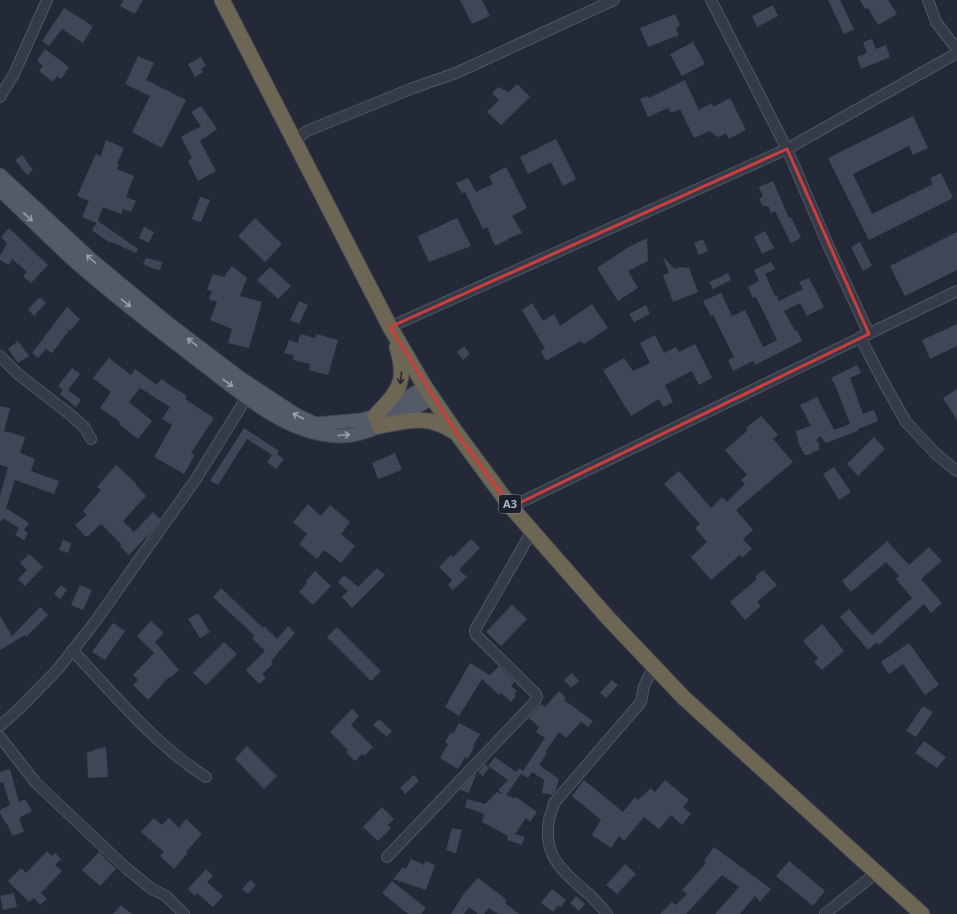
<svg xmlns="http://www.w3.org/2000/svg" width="957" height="914" font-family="'Noto Sans',sans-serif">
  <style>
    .building { fill: #3f4757 }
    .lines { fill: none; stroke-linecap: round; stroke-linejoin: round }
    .minor-casing { stroke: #515663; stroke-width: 12 }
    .major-casing { stroke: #3f4451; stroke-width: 15 }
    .highway-casing { stroke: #414653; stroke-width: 17 }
    .minor { stroke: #363b48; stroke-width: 10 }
    .major { stroke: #545a68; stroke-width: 13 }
    .highway { stroke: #6d6654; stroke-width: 15 }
    .oneway { stroke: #9a9fad }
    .oneway2 { stroke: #232731 }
    .marked { fill: none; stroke: #d03d3f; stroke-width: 3; stroke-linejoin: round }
    .labels { text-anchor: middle; stroke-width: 3; stroke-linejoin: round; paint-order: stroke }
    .shield { fill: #1b202d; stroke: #848997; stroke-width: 1 }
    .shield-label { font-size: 11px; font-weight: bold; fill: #b1b6c4 }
  </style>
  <rect width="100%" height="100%" fill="#232937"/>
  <!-- building -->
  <path class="building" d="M124,0h19l-8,14 -15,-8z
    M460,0h22l8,16 -18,8z
    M828,0h12l14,29 -10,5z
    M860,0h28l9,14 -19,11 -10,-17 -3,1z
    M773,5l5,11 -21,11 -5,-11z
    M64,8l29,18 -10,17 -21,-14 -13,17 -7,-5z
    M675,14l5,11 -4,4 3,6 -31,12 -8,-19z
    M872,39l4,10 10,-4 4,12 -29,12 -4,-12 10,-4 -4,-11z
    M693,42l12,22 -23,12 -12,-22z
    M45,49l24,18 -8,12 -4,-3 -4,6 -14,-11 4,-5 -6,-5z
    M138,56l16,7 -8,17 40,20 -24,48 -30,-16 18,-36 -25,-12z
    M201,57l5,9 -5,3 2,3 -8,5 -7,-13z
    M685,80l14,30 13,-7 1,4 17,-9 16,32 -17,9 -3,-6 -7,4 -5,-2 -4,-4 -16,7 -14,-29 -9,4 -3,-5 -20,9 -8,-18 8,-3 1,2z
    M517,84l13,13 -29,28 -14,-13 12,-12 -7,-7 6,-6 11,5z
    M199,107h3l15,22 -17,12 16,30 -18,10 -10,-20 4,-3 -11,-21 20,-11 -10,-14z
    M913,116l15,32 -15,7 -4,-9 -56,28 19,40 61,-30 -3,-6 11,-5 12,25 -84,42 -41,-82z
    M556,139l20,40 -13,7 -12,-24 -23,12 -8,-17z
    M106,140l18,8 -7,16h2l-2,5 17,7 -8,21 10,4 -5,11 -8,-3 -2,5 -18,-7 -6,16 -15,-6 7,-16 -12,-5 19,-42 5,2z
    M22,155l11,15 -6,5 -12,-15z
    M506,167l21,41 -15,8 10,17 -15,6v1l-12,6 -8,-19 -4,2 -18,-37 -3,1 -6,-10 12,-5 8,14 17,-8 -4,-8z
    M773,181l16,37 2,-1 10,21 -10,5 -16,-32 -4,2 -2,-6 -7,-2 -3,-7 4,-1 -4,-10z
    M200,197l10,3 -9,22 -9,-3z
    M255,218l27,26 -17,18 -27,-26z
    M457,218l14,28 -42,16 -11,-24 1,-1 -1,-1z
    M98,221l40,28 -2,4 -24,-11 -2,1 -18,-13z
    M144,227l10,5 -5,11 -10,-5z
    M9,228l39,37 -17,18 -8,-7 4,-4 -15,-13 -3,6 -9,-5v-4l7,-13 -6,-6z
    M765,231l9,17 -12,6 -8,-17z
    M957,232v38l-52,26 -15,-30z
    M647,238l1,23 -20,10 10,17 -20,13 -21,-33 30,-20z
    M703,239l5,12 -9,4 -5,-12z
    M860,242l12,24 -9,5 -12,-24z
    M663,257l12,12 4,-2 10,1 9,24 -25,10 -10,-27 6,-2z
    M146,258l16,4 -2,8 -6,-1 -11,-5z
    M771,262l4,7 -10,5 10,22 2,-1 2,6 24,-12 -4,-7 10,-4 15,29 -17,9 -7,-13 -16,8 11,20 2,-1 5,11 -47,24 -2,-4 -20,10 -5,-11 6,-3 -21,-42 -2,1 -8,-15 18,-8 11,23 13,-6 18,37 14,-7 -21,-43 -3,1 -5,-11 11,-6 -5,-11z
    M232,266l15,12 -7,18 22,6 -13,46 -21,-5 4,-14 -22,-9 7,-18 -8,-3 3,-8 -5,-1 6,-16 12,3 2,-5z
    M270,267l21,19 -13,13 -21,-19z
    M728,273l3,7 -18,9 -4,-7z
    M40,297l6,6 -12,13 -6,-7z
    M299,301l9,4 -9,19 -9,-4z
    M532,303l11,18 11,-7 6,12 32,-22 16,24 -24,16 -3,-3 -35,20 -5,-10 4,-2 -23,-39z
    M646,305l4,9 -16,8 -5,-8z
    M67,307l13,12 -9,11 -1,-1 -18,24 -6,-4 -8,9 -6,-5z
    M957,324v22l-27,13 -8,-19z
    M300,334l15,4 1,-4 22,6 -10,35 -19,-5 1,-6 -17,-4 1,-4 -10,-3 5,-13 9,3z
    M655,335l9,18 12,-6 3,5 16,-8 17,34 -13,7 -7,-14 -27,14 8,17 -10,5 -4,-8 -28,17 -28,-46 21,-12 9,13 17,-8 -10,-20z
    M18,341l11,15 -11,7 -10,-14z
    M464,346l6,8 -7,6 -6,-8z
    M109,358l22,17 4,-6 22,16 4,-6 26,17 -2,3 29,19 -23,35 4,2 -11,19 -30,-17 18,-32 -10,-6 8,-12 -30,-19 -11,14 23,19 -14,18 -19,-15 1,-2 -20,-14 11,-16 -18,-14z
    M857,365l4,8 -11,5 13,36 11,-4 4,11 -20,8v2l-32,12 -6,-7 -4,4 4,5 -2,1 2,3 -12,6h-3l-6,-11 -3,-13 15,-5 -11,-21 17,-8 17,33 16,-6 -14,-37 -5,-9z
    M72,368l8,6 -12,16 13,10 -5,7 -16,-13 3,-4 -5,-4z
    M957,389v31l-14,-22z
    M0,406l10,2 -6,23 21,6 -5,16 15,6 -4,12 28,10 -5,13 -39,-14 -9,28 23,15 -5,7 4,3 -4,7 -9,-5 4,-7 -16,-10 -1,3h-2v-25l8,-29 -8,-2z
    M761,416l17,19 -5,4 20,23 -57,48 17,20 -10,9 9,10 -10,9 -2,-3 -29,25 -20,-23 16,-15 -12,-14 5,-4 -36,-40 15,-13 32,37 11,-11 5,5 18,-18 -4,-4 6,-5 -22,-25 23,-20 -2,-2z
    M244,428l35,23 -2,3 7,5 -8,10 -9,-7 5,-7 -25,-16 -29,46 -8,-4z
    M874,437l11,12 -27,27 -11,-12z
    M395,453l7,17 -24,9 -6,-16z
    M116,465l20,18 -1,1 11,12 -23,25 11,11 19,-20 7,7 -11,15 -20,21 -9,-9 2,-1 -21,-21 -13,12h-3l-10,-11 12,-10 -4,-4 18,-21 -4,-3z
    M834,467l17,25 -12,8 -16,-26z
    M308,504l13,12 9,-11 20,17 -9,12 14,12 -14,17 -17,-13 -7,9 -18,-15 8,-10 -14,-12z
    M471,539l9,9 -21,22 8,7 -14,13 -5,-5 4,-5 -13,-13 12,-12 2,2z
    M63,540l8,3 -3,10 -9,-3z
    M887,541l22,24 20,-18 13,14 -21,18 21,24 -11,10 -7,-9 -45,41 -2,-3 -9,8 -28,-33 9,-8 23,26 40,-37 -16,-19 3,-3 -13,-14 -35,30 -9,-11z
    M29,554l14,13 -18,19 -7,-7 9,-9 -7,-7z
    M377,568l8,7 -33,33 -10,-11 6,-6 -10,-9 6,-7 14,12z
    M763,570l14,15 -20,17 4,4 -16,14 -15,-18 27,-23 -2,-2z
    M315,571l16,15 -18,19 -14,-13 8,-9 -1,-2z
    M61,585l6,5 -7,9 -6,-5z
    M80,585l12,5 -9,20 -12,-5z
    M221,588l42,40 1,-2 13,13 11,-13 7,7 -24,28 2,3 -11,10 4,4 -7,6 -13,-14 19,-19 -13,-13 3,-2 -42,-39z
    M512,605l15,14 -26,27 -15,-14z
    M40,607l8,8 -22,22 -1,-2 -25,15v-34l12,20z
    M198,613l12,19 -10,6 -12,-19z
    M151,621l13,12 -9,9 24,28 -9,8 -1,-1 -21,23 -15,-15 5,-5 -5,-5 21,-22 -17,-17z
    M113,623l12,8 -20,29 -13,-8z
    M822,624l22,27 -22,19 -8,-8 4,-4 -15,-17z
    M337,627l44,44 -10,10 -44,-44z
    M224,642l13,12 -31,31 -13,-12z
    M909,643l30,42 -14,10 -22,-31 -14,10 -8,-12z
    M470,663l20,12 9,-9 15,16 -3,4 6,5 -3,3 2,2 -5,6 -10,-9 -2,2 -17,-16 -23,37 -14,-9z
    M572,673l7,8 -8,7 -7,-8z
    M612,680l6,5 -12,13 -6,-5z
    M559,691l7,7 -2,2 29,21 -5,6 -7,-5 -15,16 -7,-6 -14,20 2,1 -8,12 20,14 -3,11 -4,5 -10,-2 2,-13 -12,-8 -4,6 -7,-4 -15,21 9,3 1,-1 21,15 -7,10 -4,-4 -11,16 10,3 -3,8 -15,-5 1,-4 -26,-14 2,-8 -19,-7 2,-8 18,5 12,-12 6,2 -5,-4 10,-10 -20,-14 7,-9 21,15 4,-4 3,3 22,-33 -9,-6 3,-5 -10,-9 13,-14 3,3z
    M923,706l10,6 -17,25 -10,-6z
    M352,709l7,7 -8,9 22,22 -9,9 -2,-2 -7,7 -9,-9 2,-2 -18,-18z
    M379,719l13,12 -5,6 -14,-12z
    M459,723l21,11 -7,12h2l-7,12 -3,-1 -7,12 -18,-11 8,-14 -3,-2 6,-10 2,2z
    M924,741l22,16 -9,11 -22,-15z
    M247,746l30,30 -13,13 -29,-30z
    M106,747l2,30 -20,1 -1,-26 6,-1v-1z
    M485,764l4,4 -6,8 -5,-4z
    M10,769l9,33 6,-3 7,12 -13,7 5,14 -12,4 -5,-12h-1l-6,-11v-3l10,-5 -7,-23 -3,1v-11z
    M477,772l-8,21 -9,-3z
    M414,775l5,6 -14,13 -5,-6z
    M584,780l39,32 12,-15 3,3 13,-12 4,4 10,-12 24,20 -6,7 8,7 -9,11 -11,-10 -12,14 -15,-12 -20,24 -5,-5 -8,12 -19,-13 9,-15 -29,-24z
    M382,807l12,12 -6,6 3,3 -13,13 -15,-14z
    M154,818l8,7 7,-7 10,10 7,-9 16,15 -16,18 2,1 -14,16 -14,-13 4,-4 -23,-20z
    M452,828l10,2 -6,23 -10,-3z
    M714,847l57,42 -11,13 -5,-6 -15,18h-25l24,-27 -17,-12 -36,39h-26l12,-12 4,3 11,-11 -5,-4 24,-27 -2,-2z
    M47,851l5,5 3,-3 6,6 -6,6 7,6 -21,22 6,6 -7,6 -6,-7 -5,4 -21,-21 13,-13 5,5z
    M99,852l17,17 -16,17 -18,-16z
    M411,859l13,6 1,-4 10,4 -9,25 -33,-11 10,-12 3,2z
    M789,861l36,30 -12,15 -37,-30z
    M625,864l11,10 -19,20 -11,-9z
    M206,869l7,7 -6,6 16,14 -10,11 -16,-14 -2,3 -7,-7z
    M478,878l24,18 5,5 -2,2 14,11h-21l-9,-6 -5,6h-6l-9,-7 -5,7h-13l12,-19z
    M250,880l6,5 -8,9 -6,-5z
    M392,881l34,27 -5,6h-13l-26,-21z
    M552,889l14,11 -5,7 -3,-2 -5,7 -12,-9z
    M14,893l3,14 -14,3 -3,-14z
    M576,896l9,8 -6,7 -9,-8z
    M121,905l11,9h-19z"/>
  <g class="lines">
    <defs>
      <path id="minor" d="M711,0l76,149 41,96 41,89
        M928,0l8,22 21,27
        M0,97l14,-23 33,-74
        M294,141l13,-10 106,-43 43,-15 158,-73
        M390,327l397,-178 170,-96
        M860,337l24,46 22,39 30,32 21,17
        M0,356l18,18 54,42 13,12 6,11
        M511,507l446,-216
        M72,650c42,44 83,95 134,127
        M0,726l21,-19 37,-38 37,-47 101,-143 51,-82
        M0,737l36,46 90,85 26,21 14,7 18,18
        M387,857l147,-154 3,-6 -1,-3 -60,-59 -1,-5 57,-99
        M607,914c-5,-6 -10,-12 -16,-18 -25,-22 -49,-38 -42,-76 1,-6 4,-11 5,-17l87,-101 3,-16 5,-10 7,-8
        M825,914l51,-41"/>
      <path id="major" d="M0,175l94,87 75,62 71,54 58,38 18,8 45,-4 14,-4 50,-29
        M0,190c27,25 52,51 79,75 40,35 83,68 125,100 40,30 82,69 134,71 32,1 67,-23 94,-38"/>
      <path id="highway" d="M222,0l168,327 35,60 30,44 56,76 97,111 76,80 238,216
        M375,416c23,-25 33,-33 22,-69
        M379,426c29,-5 47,-12 74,5"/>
    </defs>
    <!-- minor casing -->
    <use href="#minor" class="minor-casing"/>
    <!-- major casing -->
    <use href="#major" class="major-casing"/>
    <!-- highway casing -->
    <use href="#highway" class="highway-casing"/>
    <!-- minor -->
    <use href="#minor" class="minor"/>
    <!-- major -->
    <use href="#major" class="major"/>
    <!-- highway -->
    <use href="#highway" class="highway"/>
  </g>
  <!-- one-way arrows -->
  <defs><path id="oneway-shaft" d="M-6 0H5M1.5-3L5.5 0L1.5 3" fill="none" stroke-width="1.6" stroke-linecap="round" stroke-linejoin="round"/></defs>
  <g class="oneway">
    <use href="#oneway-shaft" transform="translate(28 217) rotate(43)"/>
    <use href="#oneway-shaft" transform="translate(91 259) rotate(-138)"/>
    <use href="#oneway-shaft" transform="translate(126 303) rotate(40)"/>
    <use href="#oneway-shaft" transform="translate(192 342) rotate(-142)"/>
    <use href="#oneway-shaft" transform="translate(228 383) rotate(37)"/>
    <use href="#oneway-shaft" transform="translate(298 416) rotate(-152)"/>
    <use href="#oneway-shaft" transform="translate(344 435) rotate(-5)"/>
  </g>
  <use class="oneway2" href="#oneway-shaft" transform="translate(401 378) rotate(96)"/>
  <!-- marked area -->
  <path class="marked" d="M787,149l82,185 -358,173 -56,-76 -65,-104z"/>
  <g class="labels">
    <!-- shield labels -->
    <rect class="shield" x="499" y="495" width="22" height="18" rx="3"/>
    <g class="shield-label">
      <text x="510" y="508">A3</text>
    </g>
  </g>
</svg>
